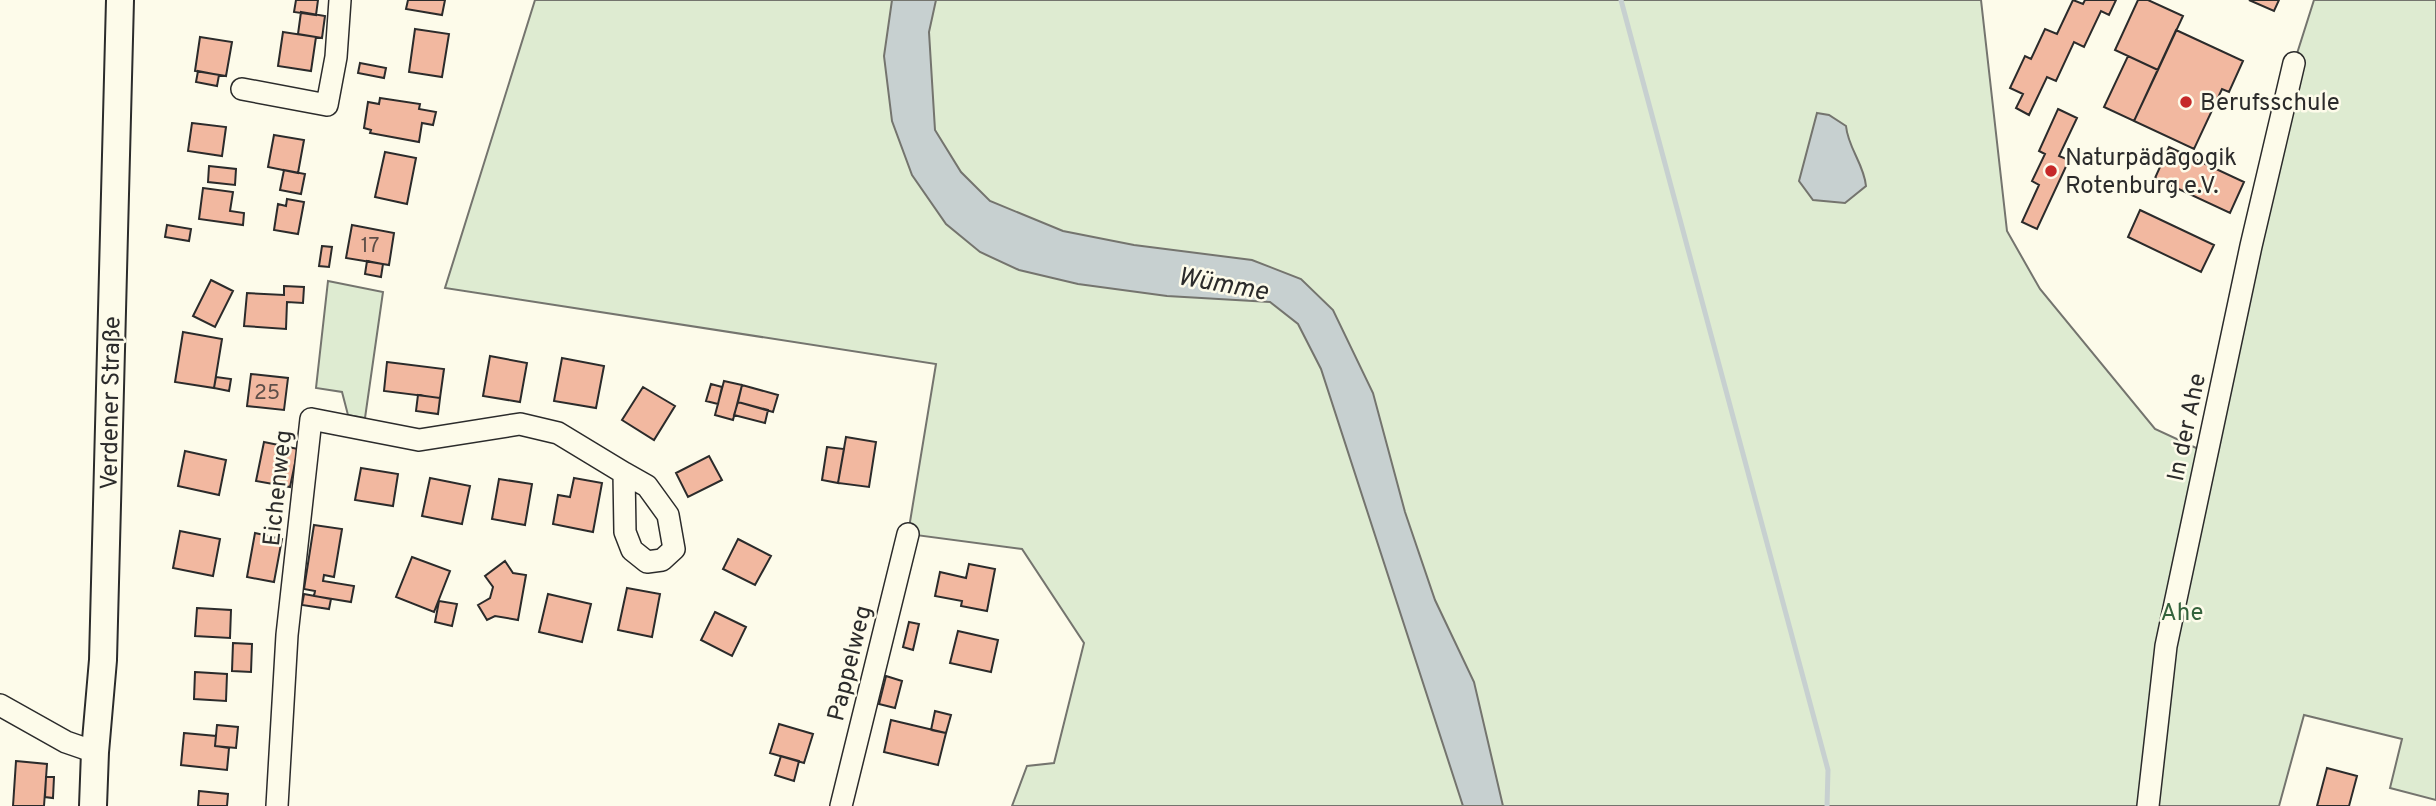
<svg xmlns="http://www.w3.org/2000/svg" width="2436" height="806" font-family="Overpass,sans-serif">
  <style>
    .green { fill: #deebd1; stroke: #74746e; stroke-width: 2 }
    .water { fill: #c7d0d0; stroke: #74746e; stroke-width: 2 }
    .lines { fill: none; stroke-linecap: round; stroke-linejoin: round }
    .stream { stroke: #c7d0d0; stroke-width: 5 }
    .building { fill: #f2b8a0; stroke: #2b2b2b; stroke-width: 2 }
    .minor-casing { stroke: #2b2b2b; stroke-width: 24 }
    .major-casing { stroke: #2b2b2b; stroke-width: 30 }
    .minor { stroke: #fdfbea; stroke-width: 21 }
    .major { stroke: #fdfbea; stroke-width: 26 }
    .poi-dot { fill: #c62828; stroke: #fdfbea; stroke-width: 2.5 }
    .labels { text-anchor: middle; stroke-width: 5; stroke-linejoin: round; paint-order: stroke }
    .number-label { font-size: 21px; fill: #5d4e48 }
    .poi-label { font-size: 24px; fill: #2b2b2b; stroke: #fdfbea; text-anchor: start }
    .street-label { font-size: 24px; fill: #2b2b2b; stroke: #fdfbea }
    .park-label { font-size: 24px; fill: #34623c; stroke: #fdfbea }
    .water-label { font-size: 26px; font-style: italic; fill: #2b2b2b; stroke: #fdfbea }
  </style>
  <rect width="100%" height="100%" fill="#fdfbea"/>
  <!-- green -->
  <path class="green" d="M535,0h1446l26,231 33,58 115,140 52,24 87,-390 20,-63h122v800l-46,-12 12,-49 -98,-24 -25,91h-1267l15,-40 27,-3 30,-120 -62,-94 -114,-15 28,-170 -491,-76z
    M328,281l55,11 -18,126 -17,-3 -6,-23 -26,-4z"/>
  <!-- water -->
  <path class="water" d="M892,0h44l-7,32 6,98 26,42 29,29 73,30 71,14 118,15 49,19 32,31 40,83 32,119 30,88 39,82 29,124h-40l-142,-437 -23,-45 -28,-22 -103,-6 -89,-12 -59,-14 -39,-18 -34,-28 -34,-49 -20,-54 -8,-65z
    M1817,113l12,2 17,11c2,22 18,38 20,60l-21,17 -32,-3 -14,-19z"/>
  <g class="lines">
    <!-- stream -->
    <path class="stream" d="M1621,0l207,770 -1,36"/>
  </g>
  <!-- building -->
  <path class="building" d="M296,0h22l-2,15 -22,-3z
    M408,0h37l-3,15 -36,-6z
    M2073,0l10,4 2,-4h31l-7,15 -8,-4 -17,36 -10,-5 -18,39 -9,-4 -18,38 -13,-7 7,-14 -13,-6 15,-32 6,3 14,-30 12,5z
    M2138,0h10l35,16 -25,54 -43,-20z
    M2249,0h30l-5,11z
    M301,12l24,4 -3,22 -24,-4z
    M415,29l34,5 -7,43 -33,-5z
    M2176,30l67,31 -14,31 -7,-3 -28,60 -60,-28z
    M283,32l33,5 -5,34 -33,-5z
    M200,37l32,5 -6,34 -31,-5z
    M2128,56l30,14 -24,51 -30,-14z
    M360,63l26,5 -2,10 -26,-5z
    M198,71l21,4 -2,11 -21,-4z
    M380,98l40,6 -1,5 17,3 -3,13 -11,-2 -3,19 -49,-9 1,-3 -7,-2 4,-26 11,2z
    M2058,109l19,9 -18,38 10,4 -32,69 -15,-7 17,-37 -7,-4 13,-27 -6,-3z
    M192,123l34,4 -4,29 -34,-5z
    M274,135l30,5 -6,33 -30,-6z
    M2169,147l75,35 -14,31 -75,-35z
    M385,152l31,6 -9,46 -32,-7z
    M209,166l27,3 -1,16 -27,-3z
    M284,170l21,4 -4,20 -21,-4z
    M203,188l30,4 -3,19 14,2 -1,12 -44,-6z
    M287,199l17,3 -6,32 -24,-4 4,-26 8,2z
    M2140,210l74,35 -13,27 -73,-35z
    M167,225l24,4 -2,12 -24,-4z
    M352,225l42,8 -5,32 -43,-7z
    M322,246l10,1 -3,20 -10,-1z
    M367,261l16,3 -2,13 -16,-3z
    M211,280l22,11 -18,36 -22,-11z
    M284,286l20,1 -1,16 -16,-1 -1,27 -42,-3 3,-33 37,2z
    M183,332l39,7 -8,49 -39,-6z
    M490,356l37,7 -7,39 -37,-6z
    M562,358l42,8 -8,42 -42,-7z
    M387,362l57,7 -4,29 -56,-7z
    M251,374l37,4 -4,32 -37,-4z
    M216,377l15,2 -2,12 -15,-3z
    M724,381l18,4 -9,35 -18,-5z
    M711,384l11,3 -4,17 -12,-3z
    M742,385l36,10 -5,17 -35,-10z
    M643,387l32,19 -21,34 -32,-20z
    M418,395l22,3 -2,16 -22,-3z
    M738,402l30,8 -3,13 -31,-8z
    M846,437l30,5 -7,45 -31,-4z
    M264,442l34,7 -8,38 -34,-6z
    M827,447l17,2 -6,34 -16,-3z
    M185,451l41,9 -7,35 -41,-9z
    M709,456l13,24 -34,17 -12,-24z
    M361,468l37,6 -5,32 -38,-6z
    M430,478l40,8 -8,38 -40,-8z
    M574,478l28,5 -9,49 -40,-8 5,-29 12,2z
    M499,479l33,5 -7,41 -33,-6z
    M314,525l28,4 -8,48 -10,-2 -1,6 31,5 -3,16 -37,-6 1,-5 -11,-2z
    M180,531l40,8 -7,37 -40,-8z
    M255,533l27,6 -8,43 -27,-5z
    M738,539l33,17 -16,29 -32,-16z
    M412,557l38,14 -16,41 -38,-15z
    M505,561l8,12 13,2 -8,45 -23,-4 -8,4 -9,-15 12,-7 3,-11 -8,-11z
    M969,564l26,5 -8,42 -26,-5 1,-5 -27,-5 5,-24 26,6z
    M627,588l33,6 -8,43 -34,-7z
    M304,594l27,5 -2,10 -27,-4z
    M548,594l43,10 -9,38 -43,-10z
    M439,601l18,3 -5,22 -17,-4z
    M197,608l34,2 -1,28 -35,-2z
    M715,612l31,15 -14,29 -31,-16z
    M909,622l10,2 -6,26 -10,-3z
    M958,631l40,9 -7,32 -41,-9z
    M233,643l19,1 -1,28 -19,-1z
    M195,672l32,2 -1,27 -32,-2z
    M886,676l16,5 -7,27 -16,-4z
    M935,711l16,4 -5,18 -15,-3z
    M891,720l55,13 -8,32 -54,-13z
    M779,724l34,10 -9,29 -34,-10z
    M217,725l21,2 -2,21 -21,-2z
    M184,733l32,3 -1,10 14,2 -2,22 -46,-5z
    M781,756l18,5 -5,20 -19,-6z
    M16,761l31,3 -3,42h-31z
    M2327,768l30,8 -8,30h-32z
    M46,777h8l-1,21 -8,-1z
    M199,791l29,3 -1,12h-29z"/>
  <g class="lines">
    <defs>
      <path id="minor" d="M242,89l85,16 9,-48 4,-57
        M0,705l66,37 29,10
        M277,806l10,-171 24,-216 108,21 101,-16 38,9 66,40 1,59 7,18 15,12 15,-2 12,-11 -6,-34 -21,-29 -23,-13
        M841,806l67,-272
        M2148,806l18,-160 85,-400 43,-183"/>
      <path id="major" d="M93,806l2,-54 8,-92 17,-660"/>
    </defs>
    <!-- minor casing -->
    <use href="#minor" class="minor-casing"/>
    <!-- major casing -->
    <use href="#major" class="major-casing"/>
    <!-- minor -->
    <use href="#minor" class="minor"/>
    <!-- major -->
    <use href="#major" class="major"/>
  </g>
  <!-- markers -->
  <g class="poi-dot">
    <circle cx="2186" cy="102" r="7"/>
    <circle cx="2051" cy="171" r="7"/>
  </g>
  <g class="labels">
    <!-- number labels -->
    <g class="number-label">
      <text x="370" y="252">17</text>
      <text x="267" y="399">25</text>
    </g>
    <!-- poi labels -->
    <g class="poi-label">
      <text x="2200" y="110">Berufsschule</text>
      <text x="2065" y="165">Naturpädagogik<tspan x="2065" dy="28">Rotenburg e.V.</tspan></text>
    </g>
    <!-- street labels -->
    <g class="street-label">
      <text transform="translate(110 403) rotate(-89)" y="8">Verdener Straße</text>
      <text transform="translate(2186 427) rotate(-78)" y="8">In der Ahe</text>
      <text transform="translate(277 488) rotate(-84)" y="8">Eichenweg</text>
      <text transform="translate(849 663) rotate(-76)" y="8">Pappelweg</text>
    </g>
    <!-- park labels -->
    <g class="park-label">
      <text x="2182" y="620">Ahe</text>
    </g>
    <!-- water labels -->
    <g class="water-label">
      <text transform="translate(1223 283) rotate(10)" y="9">Wümme</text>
    </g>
  </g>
</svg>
